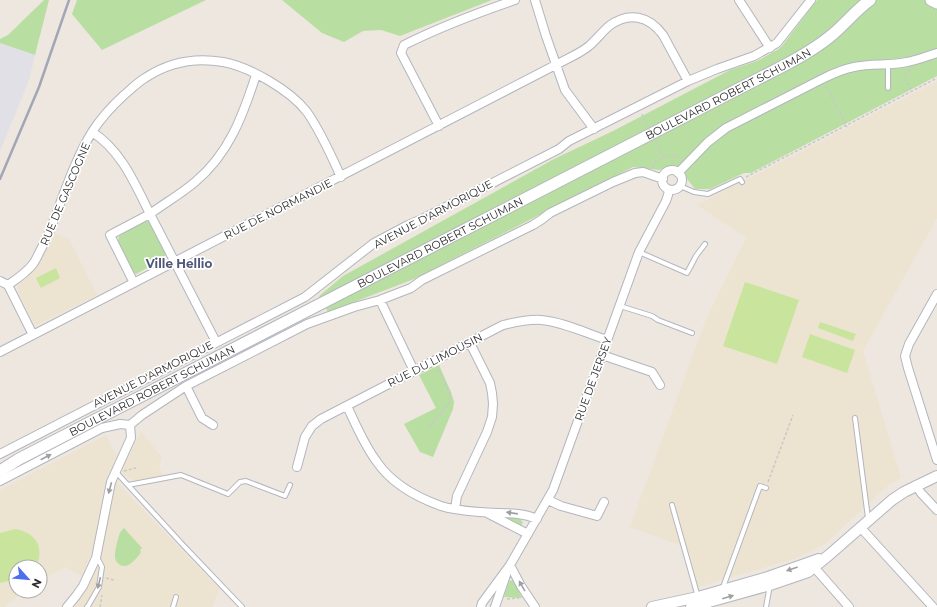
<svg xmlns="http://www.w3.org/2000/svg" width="937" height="607" font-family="Montserrat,sans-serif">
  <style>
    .industrial { fill: #e1e0e6 }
    .education { fill: #ede3d1 }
    .green { fill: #b8dfa1 }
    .pitch { fill: #c9e59d }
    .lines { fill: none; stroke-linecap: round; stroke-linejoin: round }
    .service-casing { stroke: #b3b6be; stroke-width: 6 }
    .minor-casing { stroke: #b3b6be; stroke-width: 10 }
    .tertiary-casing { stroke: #b3b6be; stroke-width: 12 }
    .secondary-casing { stroke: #b3b6be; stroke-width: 13 }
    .path { stroke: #c8c8c8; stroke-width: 1.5; stroke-dasharray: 3 2; stroke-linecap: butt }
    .service { stroke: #fff; stroke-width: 4 }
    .minor { stroke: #fff; stroke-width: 8 }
    .tertiary { stroke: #fff; stroke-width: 10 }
    .secondary { stroke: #fff; stroke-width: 11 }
    .rail { stroke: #a3a6b5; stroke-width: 2.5 }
    .path-bridge { stroke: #c8c8c8; stroke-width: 1.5; stroke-dasharray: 3 2; stroke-linecap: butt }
    .oneway { fill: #a0a0a0 }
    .labels { text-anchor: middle; stroke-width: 3.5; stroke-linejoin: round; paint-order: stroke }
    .street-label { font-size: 11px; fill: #2c2c2c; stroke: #fff }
    .neighbourhood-label { font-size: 12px; font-weight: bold; fill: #50587a; stroke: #fff }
  </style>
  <rect width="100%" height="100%" fill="#ede7e0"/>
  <!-- industrial -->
  <path class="industrial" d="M0,43l35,12 -6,25 -29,71z"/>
  <!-- education -->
  <path class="education" d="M937,81v137l-74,133 38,127 -10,5 -66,61 -28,14 -106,31 2,-3 -11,-40 -52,-19 76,-208 40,-81 -49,-33z
    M54,233l15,6 28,56 -60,30 -4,-3 -14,-28 -1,-7 3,-5 8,-7 9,-10z
    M141,431l21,27 -3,8 4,10 -23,4h-6l-10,-5 -1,-3 -2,-1z
    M106,435l11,21 -12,29 -11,60 -4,11 -8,20 -17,-9 -25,14v-14h-24v24h8l-19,16h-5v-117z
    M116,481l103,108 -6,18h-139l13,-18 11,-25 7,-27 8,-46z"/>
  <!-- green -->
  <path class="green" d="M44,0h5l-14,55 -35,-12v-4l8,-4z
    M77,0h129l-104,50 -30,-36z
    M282,0h210l-92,36 -19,-6 -18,1 -19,11 -22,-9z
    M817,0h120v76l-186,97h-7l-34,16h-15l-19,-24 -17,5 -26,-3 -219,112 -86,33 -9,-16 24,-20 211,-117 59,-28 117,-61 27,-9 20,-11 5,-4z
    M146,221l3,1 17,32 -2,5 -28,15 -5,-4 -13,-29 1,-5 24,-14z
    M439,365l12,27 3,10 -1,7 -20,48 -13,-5 -16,-28 32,-16 -17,-33z
    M504,516c7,1 14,0 19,6l-2,4 -4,-1 -14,-7z
    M124,528l18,20 -2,2 1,2c-2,4 -7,9 -11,12 -5,4 -13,2 -15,-6 -1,-5 3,-20 5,-25 1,-2 2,-3 4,-5z
    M513,580l9,18 -18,-1 5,-16z"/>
  <!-- pitch -->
  <path class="pitch" d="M56,268l4,10 -19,10 -5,-10z
    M745,282l54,18 -22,64 -54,-18z
    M820,322l36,12 -3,7 -35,-13z
    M810,334l45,16 -8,23 -45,-16z
    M15,529c21,3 30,19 21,38h-20v12l-16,4v-50z"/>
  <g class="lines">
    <defs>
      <path id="service" d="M888,88v-24
        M680,186l14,6 14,2 32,-15 2,3
        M639,252l48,21 9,-17 9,-12
        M620,306l32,10 6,4 34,13
        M855,418l13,100
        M116,472l67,73 59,62
        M128,485l53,-10 47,19 12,-12 6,-1 39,15 5,-11
        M672,505l26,92
        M722,590l38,-104 6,2
        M87,607l1,-1 11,-19 3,-20 -3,-6 -3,-3
        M173,607l3,-10
        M766,607l4,-22"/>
      <path id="minor" d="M535,0l11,36 19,54 29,39
        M739,0l31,48
        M439,126l-38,-73 3,-8c36,-18 73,-32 111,-45
        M92,132c29,18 43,52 58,82 15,-11 31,-20 45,-32 34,-28 48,-67 61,-107
        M662 180a10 10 0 1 1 20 0a10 10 0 1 1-20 0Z
        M678,173l30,-31 18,-14 96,-49c10,-5 21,-10 32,-12 18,-4 36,-1 53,-5 11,-2 20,-6 30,-9
        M0,281l8,4 25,50
        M134,283l-24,-48 40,-21 66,128
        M8,285c9,-6 18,-12 25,-21 3,-4 5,-9 7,-13 9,-16 15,-33 21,-50 9,-24 18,-48 31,-69 9,-14 20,-26 32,-37 7,-6 13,-12 21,-17 24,-16 49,-21 78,-16 27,5 67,28 84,50 14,20 24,43 34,65
        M937,294l-28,50 -4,12 3,12 29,92
        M380,300l34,71
        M0,352l571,-295c6,-3 13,-7 18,-11 7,-6 13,-14 20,-20 20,-15 40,-10 54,9l25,46
        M602,355l50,17 8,13
        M186,386l16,32 11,7
        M347,406c9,19 17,39 30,56 15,22 39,35 64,44 12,4 26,5 39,6 19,2 39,-1 57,7
        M0,454l305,-157 69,-54 34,-18 14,-6 137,-70 10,-8 119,-60 29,-12 37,-13 23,-13 34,-43
        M297,467l8,-30 7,-11 9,-7 182,-94c13,-3 25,-6 38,-5 22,2 45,13 66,20
        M0,481l102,-53 18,-4 10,1 12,-10 44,-29 121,-62 47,-17 26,-7 31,-12 11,-8 111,-55 8,-5 9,-7 63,-31 22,-9 8,-1 20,7
        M916,485l5,8 16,17
        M548,500l13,6 36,10 7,-14
        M455,509l2,-13 30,-64 5,-15 1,-13 -1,-11 -2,-10 -20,-40
        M487,513l41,21
        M861,528l72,79
        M510,565l11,21 14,21
        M814,567l35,40
        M67,607l9,-11 7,-10 13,-28 15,-76 20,-44 -1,-13
        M481,607l1,-4 28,-38 43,-75 86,-238 27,-51 2,-6 1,-5
        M495,607l11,-32"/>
      <path id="tertiary" d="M652,607l46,-10 70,-20 51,-18
        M691,607l79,-22 38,-13 21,-17 63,-55 12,-8 33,-16"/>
      <g id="secondary">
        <path d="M931,0l6,3"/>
        <path id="s1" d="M0,471l19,-12 766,-394c17,-9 33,-18 48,-31 13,-11 23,-24 37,-34"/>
      </g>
    </defs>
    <!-- service casing -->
    <use href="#service" class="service-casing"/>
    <!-- minor casing -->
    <use href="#minor" class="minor-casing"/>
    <!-- tertiary casing -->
    <use href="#tertiary" class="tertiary-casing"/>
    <!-- secondary casing -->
    <use href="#secondary" class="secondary-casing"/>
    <!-- path -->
    <path class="path" d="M909,69l-4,11 6,10
      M826,86l21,41
      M642,114l5,11
      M656,142l8,15
      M653,168l3,-7c10,-6 14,-8 25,-2
      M746,177l78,-40 113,-59
      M429,427l20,-23 1,-11 -13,-25
      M124,471l12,-3
      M768,482l25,-67
      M106,578l8,2
      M507,599l12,-1
      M100,607l2,-12"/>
    <!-- service -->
    <use href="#service" class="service"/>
    <!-- minor -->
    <use href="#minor" class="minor"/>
    <!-- tertiary -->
    <use href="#tertiary" class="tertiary"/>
    <!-- secondary -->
    <use href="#secondary" class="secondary"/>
    <!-- rail -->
    <path class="rail" d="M0,179l39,-92 30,-87"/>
    <!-- path-bridge -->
    <path class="path-bridge" d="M648,127l7,13"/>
  </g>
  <!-- one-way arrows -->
  <defs><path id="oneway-solid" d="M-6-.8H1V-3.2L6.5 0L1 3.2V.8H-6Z"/></defs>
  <g class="oneway">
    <use href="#oneway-solid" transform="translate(46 457) rotate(-27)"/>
    <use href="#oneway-solid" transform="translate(110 488) rotate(105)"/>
    <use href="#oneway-solid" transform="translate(512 513) rotate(-172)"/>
    <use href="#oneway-solid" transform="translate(792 569) rotate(161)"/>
    <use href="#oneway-solid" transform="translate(99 583) rotate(104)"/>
    <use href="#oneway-solid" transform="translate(522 586) rotate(-120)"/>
    <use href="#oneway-solid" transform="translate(728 597) rotate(-16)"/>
  </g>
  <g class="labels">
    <!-- street labels -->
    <g class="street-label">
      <text dy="4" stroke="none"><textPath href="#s1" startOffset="820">BOULEVARD ROBERT SCHUMAN</textPath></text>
      <text transform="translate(65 194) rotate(-67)" y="4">RUE DE GASCOGNE</text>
      <text transform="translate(278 209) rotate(-27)" y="4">RUE DE NORMANDIE</text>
      <text transform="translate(433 214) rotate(-28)" y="4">AVENUE D'ARMORIQUE</text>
      <text dy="4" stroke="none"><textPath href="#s1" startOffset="496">BOULEVARD ROBERT SCHUMAN</textPath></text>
      <text transform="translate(435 360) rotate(-27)" y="4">RUE DU LIMOUSIN</text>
      <text transform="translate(153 374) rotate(-27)" y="4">AVENUE D'ARMORIQUE</text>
      <text transform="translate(593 379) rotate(-70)" y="4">RUE DE JERSEY</text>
      <text dy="4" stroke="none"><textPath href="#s1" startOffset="172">BOULEVARD ROBERT SCHUMAN</textPath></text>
    </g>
    <!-- neighbourhood labels -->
    <g class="neighbourhood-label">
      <text x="179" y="268">Ville Hellio</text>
    </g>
  </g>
  <!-- north arrow -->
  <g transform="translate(28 579) rotate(117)"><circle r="19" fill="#ffffff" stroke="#ababab"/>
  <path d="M0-3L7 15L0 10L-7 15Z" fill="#4d6fed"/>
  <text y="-6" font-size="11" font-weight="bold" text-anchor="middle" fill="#2c2c2c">N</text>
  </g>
</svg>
